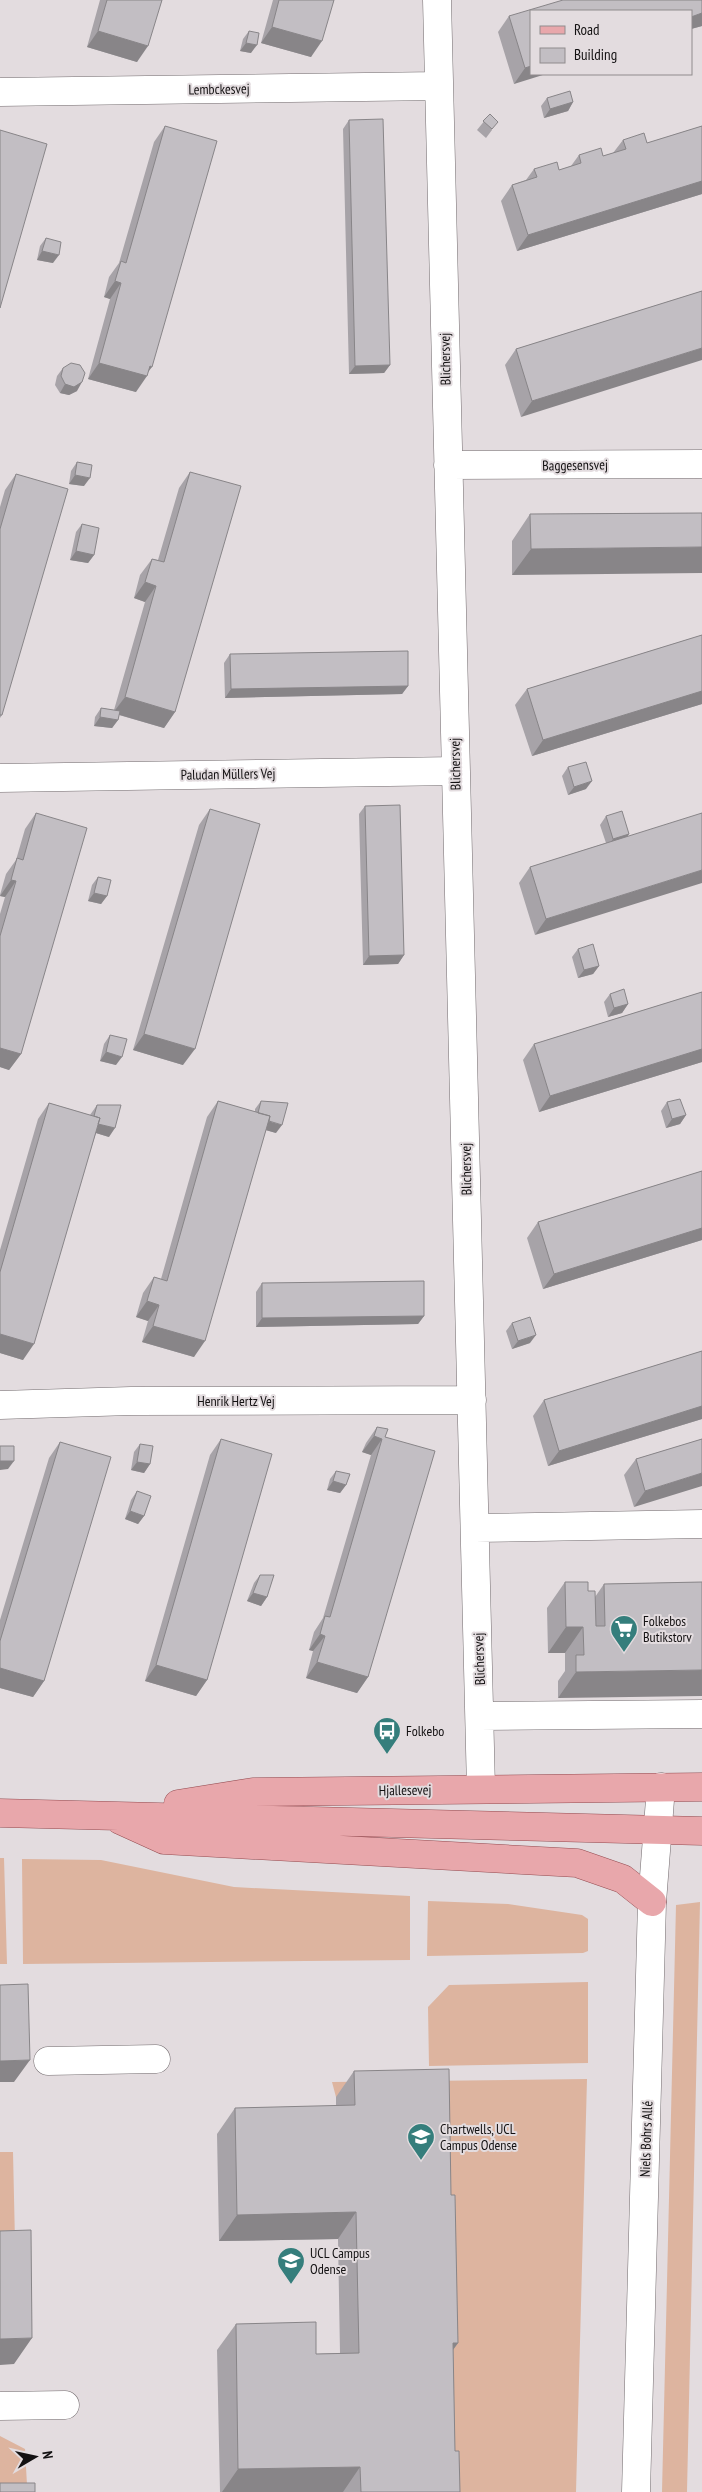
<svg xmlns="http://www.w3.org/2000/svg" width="702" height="2492" font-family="'PT Sans Narrow',sans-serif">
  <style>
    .grass { fill: #ddb49f }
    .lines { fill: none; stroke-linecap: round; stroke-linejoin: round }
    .minor-casing { stroke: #736c6f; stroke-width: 29 }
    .major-casing { stroke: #944c51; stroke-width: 29 }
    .minor { stroke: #fff; stroke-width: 28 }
    .major { stroke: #e8a7ab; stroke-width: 28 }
    .wall { fill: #a7a3a8 }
    .shaded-wall { fill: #888588 }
    .building { fill: #c2bec3; stroke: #888588 }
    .labels { text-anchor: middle; stroke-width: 4; stroke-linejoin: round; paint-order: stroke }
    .street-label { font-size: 14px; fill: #131112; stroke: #e3dcdf }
    .poi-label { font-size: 14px; fill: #131112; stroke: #e3dcdf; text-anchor: start }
  </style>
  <rect width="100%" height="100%" fill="#e3dcdf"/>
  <!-- grass -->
  <path class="grass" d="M0,1858h4l3,106h-7z
    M22,1859l79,1 133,27 176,9v64l-387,4z
    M428,1901l80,3 74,11 6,4v32l-5,2 -156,3z
    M700,1902l-13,590h-25l14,-587z
    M588,1982v81l-159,3 -1,-59 21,-22z
    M587,2079l-11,413h-135l-11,-396 -94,1 -4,-15z
    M0,2152h13l2,90 -15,1z
    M0,2436l25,13 2,36 -27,7z"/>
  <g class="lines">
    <defs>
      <path id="minor" d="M437,0l44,1789
        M0,92l438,-6
        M448,465l254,-1
        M0,778l456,-7
        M0,1405l131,-4 341,-1
        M475,1528l227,-4
        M480,1716l222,-2
        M48,2061l108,-2
        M0,2406l65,-1
        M636,2492l16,-590 9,-115"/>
      <path id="major" d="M178,1804l75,-12 449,-5
        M0,1813l702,18
        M120,1820l44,20 413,23 46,16 29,23"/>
    </defs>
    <!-- minor casing -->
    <use href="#minor" class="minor-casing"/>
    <!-- major casing -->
    <use href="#major" class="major-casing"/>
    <!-- minor -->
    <use href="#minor" class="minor"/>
    <!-- major -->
    <use href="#major" class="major"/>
  </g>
  <!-- wall -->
  <path class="wall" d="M100,0h62l-25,62 -50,-15z
    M273,0h61l-23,57 -50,-14z
    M702,0v26l-11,3v-18l-160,63 -17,10 -16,-52 11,-16z
    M249,31l2,22 -11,-2 3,-12z
    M547,98l26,4 -5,9 -24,7 -3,-12z
    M490,114l2,16 -6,8 -9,-8z
    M349,120l41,245 -6,8 -35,1 -6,-245z
    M165,126l-29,266 -48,-13 22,-80 -6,-2 5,-20 10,-14 35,-121z
    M702,126v68l-185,57 -16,-50 11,-16 14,-5 8,-11 25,1 12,-4 8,-11 24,1 10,-3 10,-13 24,3z
    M46,238l7,25 -16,-3 3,-14z
    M702,291l-181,126 -16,-52 11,-16z
    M63,368l14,23 -8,4 -9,-2 -5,-8 2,-9z
    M77,462l7,24 -15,-2 2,-13z
    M190,472l-15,240 -11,16 -45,-13 -1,5 -6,8 -18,-2 1,-9 6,-9 13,2 31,-108 -11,-4 6,-23 12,-16 6,1 21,-72z
    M16,474l-14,241 -2,3v-211l5,-17z
    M702,513l-190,62v-34l18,-27z
    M82,524l12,31 -6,8 -18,-3 6,-28z
    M702,635v69l-170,52 -17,-51 12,-16z
    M230,654l178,32 -6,8 -177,4 -1,-35z
    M568,767l18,22 -18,6 -6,-19z
    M365,806l39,149 -6,9 -35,1 -4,-151z
    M210,809l-27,256 -50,-15 66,-225z
    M36,813l-15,241 -12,16 -9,-3v-153l5,-17 -5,-1v-1l6,-21 10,-14 9,-31z
    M606,816l23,18 -94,101 -16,-52 11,-16 76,-24 -6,-18z
    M98,877l9,19 -6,8 -13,-3 4,-16z
    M578,949l21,17 -6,8 -15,4 -6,-21z
    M702,992v70l-163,50 -16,-52 11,-16z
    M610,994l18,10 -6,9 -14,4 -4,-15z
    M110,1035l6,30 -16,-4 4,-17z
    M218,1101l37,11v-3l6,-8 15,32 -10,-3 -72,227 -52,-15 6,-21 -12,-4 7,-24 11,-16 7,2 46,-162z
    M667,1102l19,13 -6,9 -14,4 -5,-17z
    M49,1103l41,12 7,-10 12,32 -13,-4 -73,227 -23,-7v-103l38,-131z
    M702,1171v69l-159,49 -16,-51 11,-16z
    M262,1283l162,33 -6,8 -162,3v-35z
    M512,1323l18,20 -18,6 -6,-18z
    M702,1351v68l-154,47 -15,-50 11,-16z
    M377,1427l8,10 -17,240 -11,16 -51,-15 7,-27 -4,-1 5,-18 9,-14 48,-163 -9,-3 4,-9z
    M221,1439l-14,241 -11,16 -51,-15 65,-226z
    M702,1439l-68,68 -10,-32 12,-16z
    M60,1442l-16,239 -11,16 -33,-9v-68l49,-162z
    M140,1444l10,20 -6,9 -13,-3 3,-18z
    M336,1471l10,14 -6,8 -13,-3 3,-11z
    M137,1491l7,25 -6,8 -13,-5 6,-19z
    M260,1575l7,22 -6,9 -14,-5 7,-18z
    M565,1582l23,9 7,6 9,-13 98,-2 -144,116v-17l7,-10v-18h-17l-1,-45z
    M354,2071l97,124 7,148 -5,7 2,101 5,41h-240l-3,-142 19,-26 80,30 24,-1 -2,-114 -119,2 -2,-107 18,-26 101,-2v-9z"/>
  <!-- shaded-wall -->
  <path class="shaded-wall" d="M702,13v13l-11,3v-12z
    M272,27l50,14 -11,16 -50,-14z
    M98,31l50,15 -11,16 -50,-15z
    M246,43l11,2 -6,8 -11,-2z
    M531,66v8h15l-32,10 11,-16z
    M573,102l-5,9 -24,7 6,-9z
    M702,181v13l-185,57 11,-16z
    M42,251l17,4 -6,8 -16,-3z
    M115,281l6,2 -11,16 -6,-2z
    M702,348v12l-181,57 11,-16z
    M99,363l51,3 2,1 -7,9h2l-11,16 -48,-13z
    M390,365l-6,8 -35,1 6,-8z
    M82,382l-5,9 -8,4 -9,-2 5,-9z
    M75,475l15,3 -6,8 -15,-2z
    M702,547v26l-190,2 19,-26z
    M76,551l18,4 -6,8 -18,-3z
    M145,582l11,4 -11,16 -11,-4z
    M408,686l-6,8 -177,4 6,-9z
    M702,691v13l-170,52 11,-16z
    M125,697l50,15 -11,16 -51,-15z
    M100,717l18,3 -6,8 -18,-2z
    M592,781l-6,8 -18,6 6,-8z
    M629,834l-6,9 -16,5 6,-9z
    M702,870v13l-167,52 11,-16z
    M11,880l5,1 -11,16 -5,-1z
    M94,893l13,3 -6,8 -13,-3z
    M404,955l-6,9 -35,1 6,-9z
    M599,966l-6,8 -15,4 6,-8z
    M628,1004l-6,9 -14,4 6,-9z
    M144,1034l51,15 -12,16 -50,-15z
    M0,1048l21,6 -12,16 -9,-3z
    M702,1049v13l-163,50 11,-16z
    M106,1052l16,5 -6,8 -16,-4z
    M686,1115l-6,9 -14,4 6,-9z
    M257,1118l25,7 -6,8 -25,-7z
    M92,1122l23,6 -6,9 -23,-7z
    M702,1228v12l-159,49 11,-15z
    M147,1301l12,4 -11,16 -12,-4z
    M424,1316l-6,8 -162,3 6,-9z
    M153,1326l52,15 -11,16 -52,-15z
    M0,1334l34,10 -11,16 -23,-7z
    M536,1335l-6,8 -18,6 6,-8z
    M702,1406v13l-154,47 11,-15z
    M374,1436l8,3 -11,16 -9,-3z
    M0,1461h14l-6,8 -8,1z
    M137,1462l13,2 -6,9 -13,-3z
    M702,1473v13l-68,21 11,-16z
    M333,1481l13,4 -6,8 -13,-3z
    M130,1511l14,5 -6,8 -13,-5z
    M253,1593l14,4 -6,9 -14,-5z
    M566,1627h17l-18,26h-17z
    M320,1634l5,2 -12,15 -4,-1z
    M317,1662l51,15 -11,16 -51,-15z
    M156,1665l51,15 -11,16 -51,-15z
    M0,1668l44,13 -11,16 -33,-9z
    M702,1670v26l-144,2 18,-26z
    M30,2060l-16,22h-14v-21z
    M356,2212l-18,27 -119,2 18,-26z
    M32,2338l-18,26 -14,1v-26z
    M453,2343h5l-19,26z
    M360,2467l-17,25h-121l16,-23z"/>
  <!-- building -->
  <path class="building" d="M107,0h55l-14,46 -50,-15z
    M279,0h55l-12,41 -50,-14z
    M563,0h139v13l-11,4v-6h-160v55l-6,2 -16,-52z
    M249,31l10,2 -2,12 -11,-2z
    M570,91l3,11 -23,7 -3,-11z
    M490,114l8,8 -6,7 -9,-8z
    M383,119l7,246 -35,1 -6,-246z
    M165,126l52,15 -65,226 -2,-1 -3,10 -48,-13 22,-80 -6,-2 6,-20 5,2z
    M702,126v55l-174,54 -16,-50 25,-8 -3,-8 23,-7 2,8 22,-7 -2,-8 22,-7 2,8 23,-7 -3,-9 21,-7 3,10z
    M0,130l47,14 -47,164z
    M46,238l15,4 -2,13 -17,-4z
    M702,291v57l-170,53 -16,-52z
    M71,363l9,2 5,8 -3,9 -8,5 -9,-3 -4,-8 2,-8z
    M77,462l15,3 -2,13 -15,-3z
    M190,472l51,14 -66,226 -50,-15 31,-111 -11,-4 7,-23 12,3z
    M16,474l52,15 -66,226h-2v-186z
    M702,513v34l-171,2 -1,-35z
    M82,524l17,4 -5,27 -18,-4z
    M702,635v56l-159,49 -16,-51z
    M408,651v35l-177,3 -1,-35z
    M101,708l19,3 -2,9 -18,-3z
    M586,762l6,19 -18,6 -6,-20z
    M400,805l4,150 -35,1 -4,-150z
    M210,809l50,15 -65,225 -51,-15z
    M622,811l7,23 -16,5 -7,-23z
    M36,813l51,15 -66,226 -21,-6v-112l16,-55 -5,-1 6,-22 6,2z
    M702,813v57l-156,49 -16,-52z
    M98,877l13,3 -4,16 -13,-3z
    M593,944l6,22 -15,4 -6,-21z
    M624,989l4,15 -14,4 -4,-14z
    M702,992v57l-152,47 -16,-52z
    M110,1035l17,4 -5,18 -16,-5z
    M680,1099l6,16 -14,4 -5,-17z
    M218,1101l52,15 -65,225 -52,-15 6,-21 -12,-4 7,-24 13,4z
    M261,1101l27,2 -6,22 -13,-4 1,-5 -12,-3z
    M49,1103l51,15 -66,226 -34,-10v-62z
    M97,1105h24l-6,23 -17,-4 2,-6 -6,-2z
    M702,1171v57l-148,46 -16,-52z
    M424,1281v35l-162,2v-35z
    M530,1317l6,18 -18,6 -6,-18z
    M702,1351v55l-143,45 -15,-51z
    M377,1427l11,2 -3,8 50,14 -67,226 -51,-15 8,-26 -5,-2 5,-18 5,1 52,-178 -8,-3z
    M221,1439l51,15 -65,226 -51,-15z
    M702,1439v34l-57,18 -9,-32z
    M60,1442l51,15 -67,224 -44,-13v-27z
    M140,1444l13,2 -3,18 -13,-2z
    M0,1446h14v15h-14z
    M336,1471l14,3 -4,11 -13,-4z
    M137,1491l14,5 -7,20 -14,-5z
    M260,1575h14l-7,22 -14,-4z
    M565,1582h23v9h7l1,35h9l-1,-42 98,-2v88l-126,2v-17h8l-1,-28h-17z
    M28,1984l2,76 -30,1v-76z
    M449,2069l2,126h4l3,148h-5l2,108h4l1,41h-99l-1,-25 -122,2 -2,-145 80,-2v32l43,-1 -3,-141 -119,3 -2,-107 120,-3 -1,-34z
    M31,2230l1,108 -32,1v-108z
    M0,2483h35v9h-35z"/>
  <!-- icons -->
  <defs>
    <symbol id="supermarket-pin" viewBox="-11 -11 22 30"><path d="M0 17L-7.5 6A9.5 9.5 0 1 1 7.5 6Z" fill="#357e7c" stroke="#e3dcdf"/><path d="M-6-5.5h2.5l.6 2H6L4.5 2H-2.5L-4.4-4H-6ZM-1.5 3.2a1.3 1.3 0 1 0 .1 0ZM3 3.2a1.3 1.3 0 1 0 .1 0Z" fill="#fff"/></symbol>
    <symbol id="bus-pin" viewBox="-11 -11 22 30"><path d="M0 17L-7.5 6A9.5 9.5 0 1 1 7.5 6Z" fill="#357e7c" stroke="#e3dcdf"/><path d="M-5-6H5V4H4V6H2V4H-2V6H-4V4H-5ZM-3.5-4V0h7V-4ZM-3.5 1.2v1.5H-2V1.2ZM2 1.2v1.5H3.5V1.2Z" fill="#fff"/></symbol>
    <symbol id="school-pin" viewBox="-11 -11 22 30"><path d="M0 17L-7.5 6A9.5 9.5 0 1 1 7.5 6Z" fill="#357e7c" stroke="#e3dcdf"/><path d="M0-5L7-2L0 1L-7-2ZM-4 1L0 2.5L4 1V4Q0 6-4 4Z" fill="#fff"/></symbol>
    <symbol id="university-pin" viewBox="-11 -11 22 30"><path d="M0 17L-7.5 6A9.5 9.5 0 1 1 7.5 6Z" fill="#357e7c" stroke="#e3dcdf"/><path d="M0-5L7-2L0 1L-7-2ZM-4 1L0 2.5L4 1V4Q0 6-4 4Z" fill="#fff"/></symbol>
  </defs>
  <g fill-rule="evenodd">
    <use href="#supermarket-pin" x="608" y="1613" width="32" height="43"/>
    <use href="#bus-pin" x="371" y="1715" width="32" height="43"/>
    <use href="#school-pin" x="405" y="2121" width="32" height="43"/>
    <use href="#university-pin" x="275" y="2245" width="32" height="43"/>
  </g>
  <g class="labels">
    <!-- street labels -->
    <g class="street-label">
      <text transform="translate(219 89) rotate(-1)" y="5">Lembckesvej</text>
      <text transform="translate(445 359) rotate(-91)" y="5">Blichersvej</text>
      <text transform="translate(575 465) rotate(-1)" y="5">Baggesensvej</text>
      <text transform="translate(455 764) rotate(-91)" y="5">Blichersvej</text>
      <text transform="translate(228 774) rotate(-1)" y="5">Paludan Müllers Vej</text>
      <text transform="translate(466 1169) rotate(-91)" y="5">Blichersvej</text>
      <text x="236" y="1406">Henrik Hertz Vej</text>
      <text transform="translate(479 1659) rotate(-92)" y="5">Blichersvej</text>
      <text transform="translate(405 1790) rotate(-1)" y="5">Hjallesevej</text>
      <text transform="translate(646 2139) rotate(-88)" y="5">Niels Bohrs Allé</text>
    </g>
    <!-- poi labels -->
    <g class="poi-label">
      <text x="643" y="1626">Folkebos<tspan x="643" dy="16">Butikstorv</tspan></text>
      <text x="406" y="1736">Folkebo</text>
      <text x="440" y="2134">Chartwells, UCL<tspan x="440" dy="16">Campus Odense</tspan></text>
      <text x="310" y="2258">UCL Campus<tspan x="310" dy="16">Odense</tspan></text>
    </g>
  </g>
  <!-- legend -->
  <rect x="530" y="10" width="162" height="65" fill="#e3dcdf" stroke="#908b8d"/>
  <rect x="540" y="26" width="25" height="8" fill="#e8a7ab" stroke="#908b8d"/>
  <text x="574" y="35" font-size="15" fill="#131112">Road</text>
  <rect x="540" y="48" width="25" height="15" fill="#c2bec3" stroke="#908b8d"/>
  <text x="574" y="60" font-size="15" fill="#131112">Building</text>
  <!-- north arrow -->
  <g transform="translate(35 2457) rotate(81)" stroke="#e3dcdf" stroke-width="4" paint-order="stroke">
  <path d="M0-4L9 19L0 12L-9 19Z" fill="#131112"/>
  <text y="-8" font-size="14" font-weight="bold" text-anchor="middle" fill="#131112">N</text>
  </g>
</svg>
